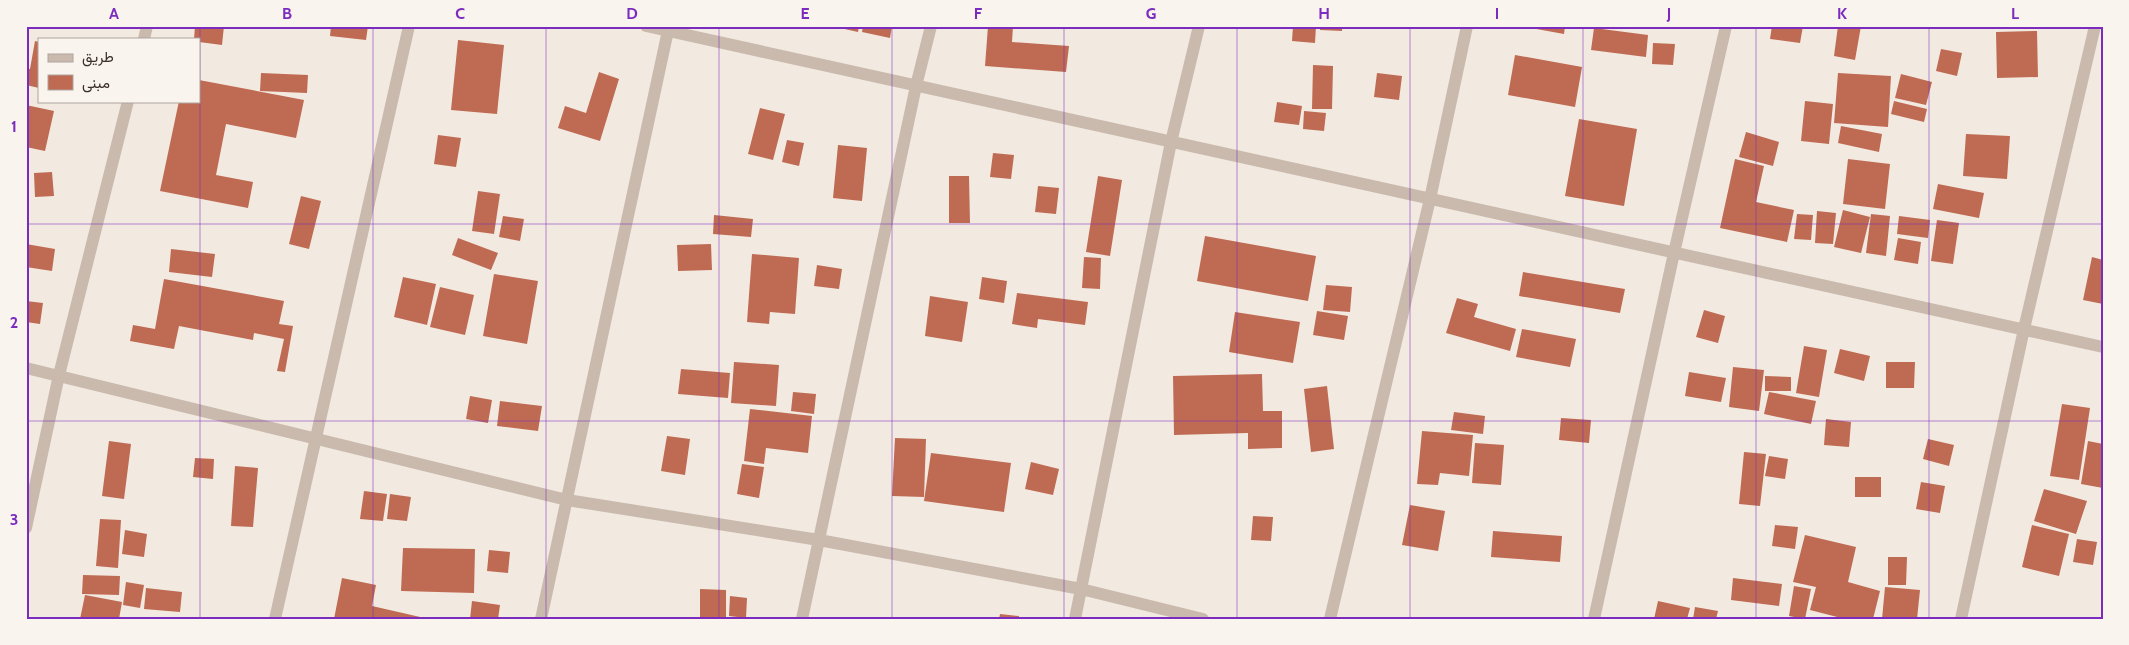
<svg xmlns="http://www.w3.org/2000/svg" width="2129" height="645" font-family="Cabin,Vazirmatn,sans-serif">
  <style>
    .building { fill: #bf6a52 }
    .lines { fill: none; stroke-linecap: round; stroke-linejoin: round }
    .street { stroke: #cabaad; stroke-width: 12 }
    .grid { fill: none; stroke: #7b2cbf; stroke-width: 1; stroke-opacity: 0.55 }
    .neatline { fill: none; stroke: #7b2cbf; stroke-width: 2 }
    .grid-label { font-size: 16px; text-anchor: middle; font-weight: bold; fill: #7b2cbf }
  </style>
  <rect width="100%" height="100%" fill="#f2eae1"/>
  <!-- building -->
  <path class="building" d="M195,26h29l-2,19 -23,-3v-3h-5z
    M331,26h37l-2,14 -36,-4z
    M831,26h28l-1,6z
    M863,26h29l-2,12 -28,-6z
    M988,26h25l-1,16 57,4 -3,26 -81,-6z
    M1293,26h23l-1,17 -23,-2z
    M1320,26h22v5l-22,-1z
    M1520,26h45l-1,8z
    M1772,26h31l-3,17 -30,-4z
    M1838,26h23l-6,34 -21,-4z
    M1594,28l54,7 -2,22 -55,-7z
    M2037,31l1,46 -41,1 -1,-46z
    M458,40l46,5 -7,69 -46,-4z
    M35,41l4,1v46l-13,-3v-16h4z
    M1653,43l22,1 -2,21 -21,-1z
    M1941,49l21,4 -5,23 -21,-5z
    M1515,55l67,12 -7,40 -67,-12z
    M1313,65l20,1 -1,43h-20z
    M599,72l20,7 -19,62 -42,-13 7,-22 21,7z
    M261,73l47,2 -1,18 -47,-2z
    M1377,73l25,3 -3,24 -25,-3z
    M1838,73l53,3 -3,51 -54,-4z
    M1901,74l31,8 -6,23 -31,-7z
    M199,80l105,20 -8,38 -70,-14 -10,51 37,7 -5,26 -88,-17 19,-90h20z
    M1805,101l28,3 -4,40 -28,-3z
    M1894,101l33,8 -3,13 -33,-8z
    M1277,102l25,4 -3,19 -25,-3z
    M26,105l28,6 -9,40 -19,-4z
    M760,108l25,6 -12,46 -25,-6z
    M1304,111l22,2 -2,18 -21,-2z
    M1579,119l58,10 -13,77 -59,-10z
    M1841,126l41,8 -3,18 -41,-9z
    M1746,132l33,10 -6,24 -34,-9z
    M1966,134l44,2 -3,43 -44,-3z
    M438,135l23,3 -5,29 -22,-3z
    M787,140l17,3 -5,23 -17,-4z
    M838,145l29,3 -5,53 -29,-3z
    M993,153l21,2 -3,24 -21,-2z
    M1735,159l29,7 -8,36 38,8 -7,32 -67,-14z
    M1848,159l42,5 -5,45 -42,-5z
    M52,172l2,24 -19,1 -1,-24z
    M949,176h20l1,47h-21z
    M1098,176l24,4 -12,76 -24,-4z
    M1938,184l46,9 -5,25 -46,-9z
    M1038,186l21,2 -3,26 -21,-2z
    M478,191l22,3 -6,40 -22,-3z
    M301,196l20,5 -12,48 -20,-5z
    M1843,210l27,7 -9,36 -27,-6z
    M1817,211l19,2 -3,31 -18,-1z
    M1797,214l16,1 -2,25 -17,-1z
    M1871,214l19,2 -4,40 -20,-3z
    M714,215l39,4 -2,18 -38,-3z
    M503,216l21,3 -4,22 -21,-4z
    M1899,216l31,4 -2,18 -31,-4z
    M1937,220l22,3 -6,41 -22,-3z
    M1205,236l111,20 -8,45 -111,-20z
    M458,238l40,15 -7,17 -39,-15z
    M1898,238l23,4 -3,22 -24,-4z
    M26,244l29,5 -3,22 -26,-4z
    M711,244l1,26 -34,1 -1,-26z
    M171,249l44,5 -3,23 -43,-5z
    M752,254l47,4 -4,56 -25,-2 -1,12 -22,-2z
    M1084,257l17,1 -1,31 -18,-1z
    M2092,257l11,3v44l-20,-4z
    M817,265l25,4 -3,20 -25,-3z
    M1523,272l102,17 -5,24 -101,-17z
    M494,274l44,7 -11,63 -44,-8z
    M403,277l33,7 -9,41 -33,-8z
    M982,277l25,4 -3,22 -25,-4z
    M164,279l120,22 -5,23 14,2 -8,46 -8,-1 7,-32 -30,-6 -1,7 -74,-14 -5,23 -44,-8 3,-16 22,4z
    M1326,285l26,2 -2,25 -27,-2z
    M440,287l34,8 -9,40 -35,-8z
    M1017,293l71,9 -3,23 -47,-6 -1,9 -25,-4z
    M930,296l38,6 -6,40 -37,-6z
    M1457,298l21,6 -4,13 42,12 -6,22 -64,-18z
    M26,301l17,2 -3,21 -14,-2z
    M1704,310l21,6 -7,27 -22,-6z
    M1317,311l31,5 -4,24 -31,-5z
    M1235,312l65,10 -7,41 -64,-11z
    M1522,329l54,10 -6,28 -54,-10z
    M1804,346l23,4 -8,47 -23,-4z
    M1840,349l30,7 -6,25 -30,-8z
    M734,362l45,3 -3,41 -45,-3z
    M1886,362h29l-1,26h-28z
    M1733,367l31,3 -5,41 -30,-4z
    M681,369l49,4 -2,25 -50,-4z
    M1689,372l37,6 -5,24 -36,-6z
    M1262,374l1,37h19v37l-34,1v-16l-74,2 -1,-59z
    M1765,376l26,1v14h-26z
    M1327,386l7,63 -23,3 -7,-63z
    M793,392l23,2 -2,20 -23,-3z
    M1769,392l47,9 -5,23 -47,-10z
    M470,396l22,4 -4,23 -22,-4z
    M500,401l42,5 -4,25 -41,-5z
    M2062,404l28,4 -11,72 -29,-4z
    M750,409l62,7 -4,37 -42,-5 -2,16 -20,-3z
    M1454,412l31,4 -2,18 -32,-4z
    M1561,418l30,2 -2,23 -30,-3z
    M1826,419l25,3 -2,25 -25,-2z
    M1422,431l51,4 -4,41 -29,-3 -2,12 -21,-1z
    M667,436l23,3 -5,36 -24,-4z
    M895,438l31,1 -2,58 -32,-1z
    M1928,439l26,6 -5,21 -26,-7z
    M109,441l22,3 -7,55 -22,-3z
    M2088,441l15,3v44l-22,-4z
    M1475,443l29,2 -3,40 -29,-2z
    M1744,452l22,2 -6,52 -21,-2z
    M931,453l80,10 -7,49 -80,-11z
    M1769,456l19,3 -3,20 -20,-3z
    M195,458l19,1 -1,20 -20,-2z
    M1031,462l28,7 -6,26 -28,-6z
    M742,464l22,3 -5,31 -22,-4z
    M235,466l23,2 -5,59 -22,-1z
    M1855,477h26v20h-26z
    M1921,482l24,4 -5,27 -24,-4z
    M2044,489l43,12 -11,33 -42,-13z
    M364,491l23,3 -4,27 -23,-2z
    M390,494l21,3 -4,24 -20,-2z
    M1410,505l35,6 -7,40 -36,-6z
    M1253,516l20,1 -2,24 -20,-1z
    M100,519l21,1 -3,48 -22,-2z
    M1775,525l23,2 -3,22 -23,-3z
    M2032,525l37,9 -10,42 -37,-9z
    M125,530l22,4 -3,23 -22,-3z
    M1493,531l69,5 -2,26 -69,-5z
    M1805,535l51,12 -8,35 32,9 -7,28h-28l-35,-9 6,-23 -23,-5z
    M2077,539l20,3 -4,23 -20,-3z
    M403,548l72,1 -1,44 -73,-2z
    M489,550l21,2 -2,21 -21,-2z
    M1888,557h19l-1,28h-18z
    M83,575l37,1 -1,19 -37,-1z
    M342,578l34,7 -4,21 57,13h-95z
    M1733,578l49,6 -3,22 -48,-6z
    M126,582l18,3 -4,23 -17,-3z
    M1794,586l17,3 -6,30 -16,-3z
    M1885,587l35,3 -3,29h-35z
    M146,588l36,4 -2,20 -36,-3z
    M700,589l26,1v29h-26z
    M85,595l37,7 -3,17h-39z
    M730,596l17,2 -1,20 -17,-2z
    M472,601l28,4 -2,14h-28z
    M1658,601l32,7 -3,11h-33z
    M1695,607l23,4 -2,8h-23z
    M1000,614l19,2v3h-20z"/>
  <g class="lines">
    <!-- street -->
    <path class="street" d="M646,26l1457,321
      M144,39l3,-13
      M26,368l541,132 252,40 262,49 122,30
      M26,528l33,-153 69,-274
      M275,619l134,-593
      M541,619l128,-593
      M802,619l114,-533 15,-60
      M1075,619l96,-477 28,-116
      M1330,619l100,-420 37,-173
      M1594,619l80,-366 52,-227
      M1961,619l63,-290 71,-303"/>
  </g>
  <!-- grid -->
  <path class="grid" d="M200,26v593M373,26v593M546,26v593M719,26v593M892,26v593M1064,26v593M1237,26v593M1410,26v593M1583,26v593M1756,26v593M1929,26v593M26,224h2077M26,421h2077"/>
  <!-- border -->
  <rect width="2129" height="645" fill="none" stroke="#faf4ee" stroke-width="55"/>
  <!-- legend -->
  <rect x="38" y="38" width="162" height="65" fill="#faf4ee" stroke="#ada5a0"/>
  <rect x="48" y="54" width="25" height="8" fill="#cabaad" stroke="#ada5a0"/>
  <text x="82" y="62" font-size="15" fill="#392f2b">طريق</text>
  <rect x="48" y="75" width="25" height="15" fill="#bf6a52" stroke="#ada5a0"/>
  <text x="82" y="88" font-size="15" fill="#392f2b">مبنى</text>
  <rect x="28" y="28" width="2074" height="590" class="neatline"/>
  <g class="grid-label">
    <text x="114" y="19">A</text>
    <text x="287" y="19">B</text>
    <text x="460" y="19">C</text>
    <text x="632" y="19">D</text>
    <text x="805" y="19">E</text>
    <text x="978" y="19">F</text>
    <text x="1151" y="19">G</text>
    <text x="1324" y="19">H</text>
    <text x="1497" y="19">I</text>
    <text x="1669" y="19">J</text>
    <text x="1842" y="19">K</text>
    <text x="2015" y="19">L</text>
    <text x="14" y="132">1</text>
    <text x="14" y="328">2</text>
    <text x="14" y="525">3</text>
  </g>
</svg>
